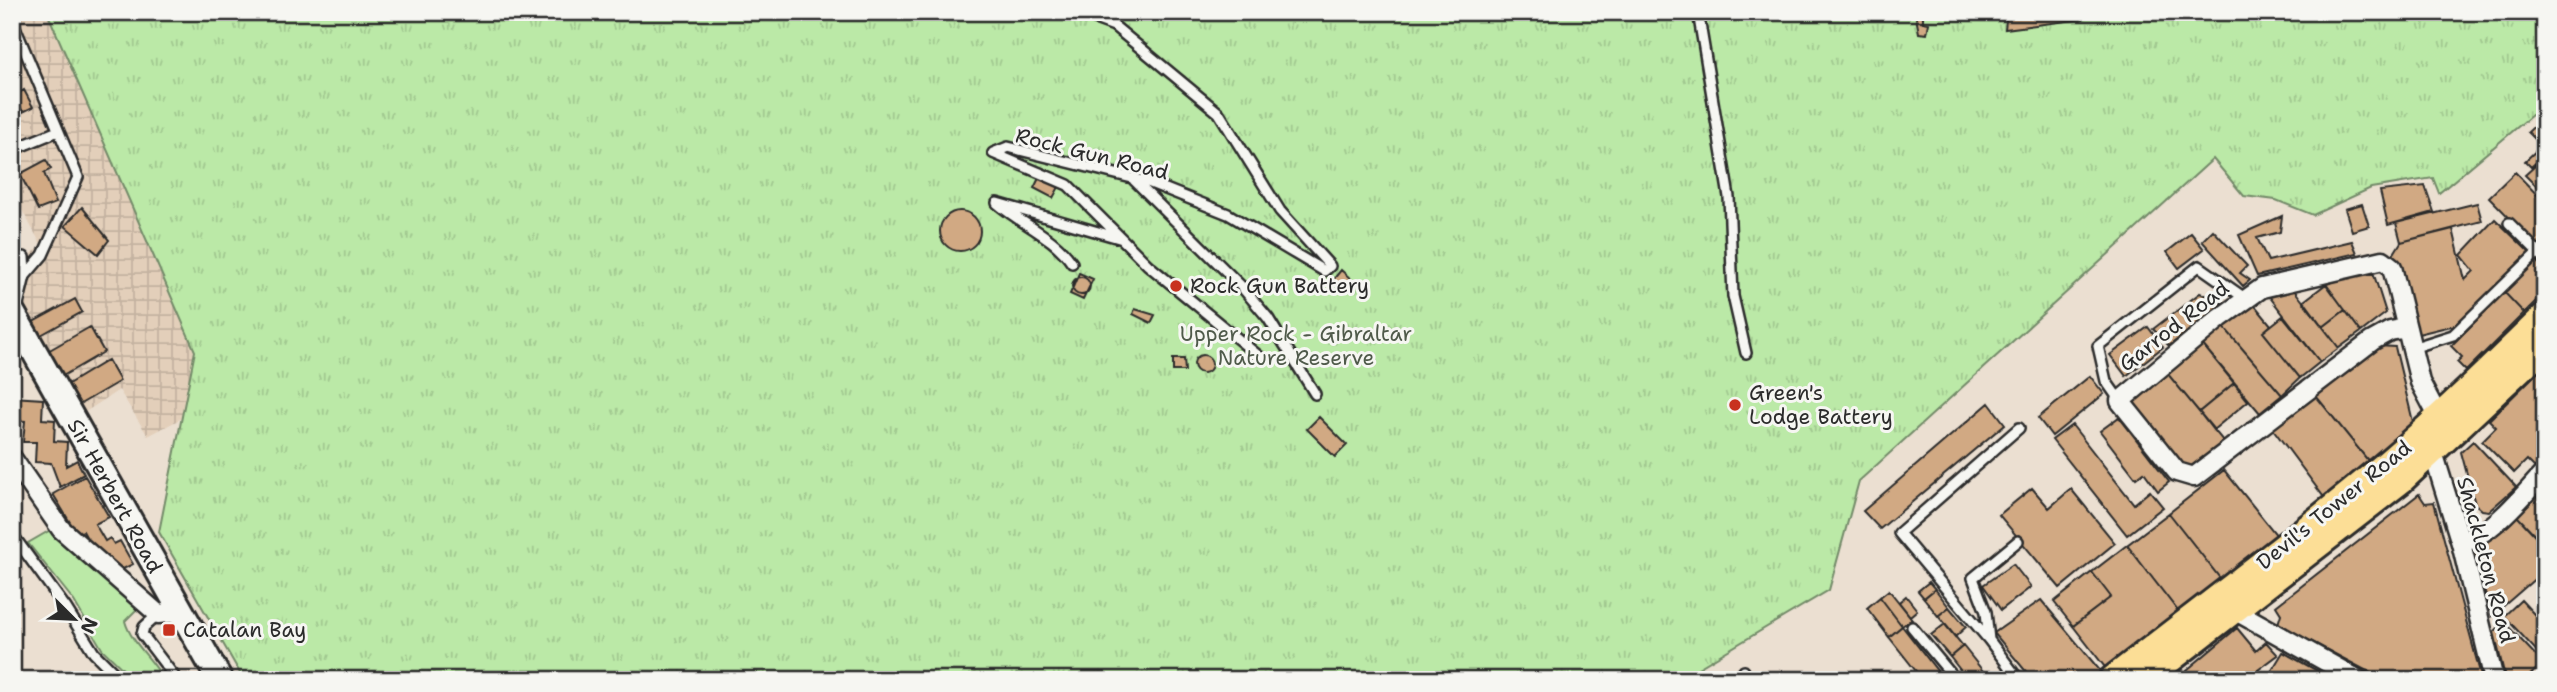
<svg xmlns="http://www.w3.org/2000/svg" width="2557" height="692" font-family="'Shantell Sans',sans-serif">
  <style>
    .industrial { fill: url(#industrial-grid) }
    .grass { fill: #bbe9a7; stroke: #738a69; stroke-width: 2 }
    .park { fill: url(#park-tufts); stroke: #738a69; stroke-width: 2 }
    .building { fill: #d1a983; stroke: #2b2b2b; stroke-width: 2 }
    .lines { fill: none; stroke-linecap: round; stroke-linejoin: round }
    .service-casing { stroke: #2b2b2b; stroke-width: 14 }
    .minor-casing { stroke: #2b2b2b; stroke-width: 23 }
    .secondary-casing { stroke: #2b2b2b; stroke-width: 30 }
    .primary-casing { stroke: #2b2b2b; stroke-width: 32 }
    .service { stroke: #f6f6f2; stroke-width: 9 }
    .minor { stroke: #f6f6f2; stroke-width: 18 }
    .secondary { stroke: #f6f6f2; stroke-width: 24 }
    .primary { stroke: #fcde96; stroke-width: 26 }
    .poi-dot { fill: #c8321e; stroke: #f6f6f2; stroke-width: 2.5 }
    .labels { text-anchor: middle; stroke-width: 6; stroke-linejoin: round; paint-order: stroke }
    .street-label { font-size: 21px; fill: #2b2b2b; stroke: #f6f6f2 }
    .poi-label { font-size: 21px; fill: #2b2b2b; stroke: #f6f6f2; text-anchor: start }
    .park-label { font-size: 21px; fill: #4f5a4a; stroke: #f6f6f2 }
  </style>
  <defs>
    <pattern id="industrial-grid" width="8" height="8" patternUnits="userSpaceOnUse" patternTransform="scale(1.75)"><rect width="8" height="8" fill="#e3cfba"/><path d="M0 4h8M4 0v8" fill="none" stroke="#c3b2a0"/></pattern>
    <pattern id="park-tufts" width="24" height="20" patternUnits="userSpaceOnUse" patternTransform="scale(1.75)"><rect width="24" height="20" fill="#bbe9a7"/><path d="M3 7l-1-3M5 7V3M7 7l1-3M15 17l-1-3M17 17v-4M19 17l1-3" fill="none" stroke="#a1c890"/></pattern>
  </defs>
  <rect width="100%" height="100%" fill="#ebdfd1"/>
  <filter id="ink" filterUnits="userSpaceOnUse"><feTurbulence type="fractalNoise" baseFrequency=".0143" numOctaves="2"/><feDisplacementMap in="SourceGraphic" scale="14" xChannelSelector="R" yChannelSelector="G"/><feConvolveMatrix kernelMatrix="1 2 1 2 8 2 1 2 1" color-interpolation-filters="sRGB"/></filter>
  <g filter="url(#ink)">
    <!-- industrial -->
    <path class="industrial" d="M12,12h35l148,339 -13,67 -34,18 -29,-46 -43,28 -64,-116v-34l30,-22 -30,-54z"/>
    <!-- grass -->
    <path class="grass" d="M54,528l86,78 -15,15c6,22 28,38 39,59h-30l-32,-31 -28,-48 -46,-58z"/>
    <!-- park -->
    <path class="park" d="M47,12h2488l6,18 4,1v73l-106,89 -6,-15 -62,10 -58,27 -37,-15 -32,-4 -31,-37 -354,322 -30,109 -151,90h-1434l-85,-148 36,-181z"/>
    <!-- building -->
    <path class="building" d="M1915,12h8v10l6,1 -2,11 -8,-1z
      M2007,12h88l-12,7 -78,10z
      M24,90l9,17 -10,5 -9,-16z
      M2544,117l1,12 -10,10 -7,-7z
      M2539,148l6,6 -14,13 -6,-6z
      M2545,157v36l-1,1 -19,-19z
      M46,160l5,9 -7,4 12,30 -18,7 -18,-36z
      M2515,172l30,31v51l-56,-57z
      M1040,176l19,11 -6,11 -19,-10z
      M2425,186l9,26 -46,13 -8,-34z
      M2477,203l5,18 -81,21 -5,-19z
      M2362,204l7,22 -17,5 -7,-22z
      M82,207l27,33 -11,14 -33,-28z
      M940 231a20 20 0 1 1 40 0a20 20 0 1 1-40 0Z
      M2282,216l-2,16 -23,6 11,23 84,-20 5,12 -100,23 -18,-41z
      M2495,219l35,34 -71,71 -45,11 -21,-80 8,-13 52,-13 12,51 9,-9 -13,-16z
      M2213,230l34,36 -7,7 10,7 -7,6 -41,-45z
      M2191,233l13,16 -25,19 -12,-16z
      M2536,261l9,9v22l-21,21 -20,-21z
      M1341,270l10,9 -9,11 -10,-9z
      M1079,273l14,6 -10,21 -13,-6z
      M2359,274l15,1 12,38 -25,19 -35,-48z
      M1072 286a9 9 0 1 1 18 0a9 9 0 1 1-18 0Z
      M2326,284l19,26 -22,17 -19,-26z
      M2294,290l45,58 -19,14 -51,-66z
      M2504,292l20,21 -58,58 -9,-9 5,-5 -11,-11z
      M2200,293l24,11 -55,42 -16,-17z
      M75,299l7,13 -43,24 -8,-13z
      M2252,302l19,23 -8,7 37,46 -18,17 -59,-69z
      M1135,309l20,6 -4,8 -18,-9z
      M2345,310l16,22 -22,16 -16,-21z
      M2283,316l37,46 -20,16 -37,-46z
      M2223,326l59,69 -22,18 -58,-69z
      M90,327l14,25 -43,25 -15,-25z
      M2148,327l15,20 -37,29 -16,-21z
      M2202,344l32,39 -35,29 -32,-39z
      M2377,346l18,1 19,79 -44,37 -54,-67z
      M1194 364a9 9 0 1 1 18 0a9 9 0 1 1-18 0Z
      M1173,359h11l1,12h-12z
      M108,360l12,21 -43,25 -12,-20z
      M2544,366l1,96 -8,8 -10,-10 -13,13 -32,-32 14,-14 -7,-7z
      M2167,373l57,69 -39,29 -55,-70z
      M2090,376l14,18 -52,42 -14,-18z
      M2234,383l14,18 -35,29 -14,-18z
      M2316,396l54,67 -44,37 -53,-71z
      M12,397l31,2 -1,20 13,1 -1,21 13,1 -1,24 11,-6 7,14 -24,13 -9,-24 -16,-1 1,-20h-13l2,-21 -13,-1z
      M1989,403l16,21 -125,105 -17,-18z
      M1319,417l28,28 -12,12 -28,-28z
      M2119,417l50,65 -11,9 -14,-19 -8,6 -36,-47z
      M2072,425l62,79 16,-13 13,16 -36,28 -75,-95z
      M2473,441l43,46 -27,24 -7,-1 -7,-6 -14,-52z
      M2224,470l54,67 -55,45 -54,-69z
      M85,476l24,41 -14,7 10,17 5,-3 4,6 6,-3 13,23 -12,6 -27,-19 -11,-20 -6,3 -24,-40z
      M2032,488l17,20 22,-19 44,54 -55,45 -61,-73z
      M2545,489v56l-28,-29z
      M2419,494l6,9 9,-1 48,178h-98l-106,-56 3,-10 -5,-8z
      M2169,513l54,69 -42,33 -54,-70z
      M2517,516l28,30v24l-53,46 -19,-65z
      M2127,545l54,70 -73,56 -35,-45 38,-29 -19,-25z
      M2013,564l18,23 -30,23 -18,-25z
      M2092,572l19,25 -38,29 -19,-24z
      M1929,582l6,7 -11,9 -6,-7z
      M1935,589l14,18 -11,9 -14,-18z
      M1889,590l23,29 -10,7 -22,-29z
      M1906,596l11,14 -7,6 -11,-14z
      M1880,597l22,29 -13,11 -22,-29z
      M2041,600l61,73 -7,7h-62l-39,-47z
      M2521,600l24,26v34l-41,-44z
      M1949,607l17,20 -11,10 -17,-21z
      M2504,622l39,41 -18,17h-14l-7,-7 -10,-41z
      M1945,624l18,22 -13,11 -19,-22z
      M1902,626l36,46 -9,8h-6l-34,-43z
      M2237,628l19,23 10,-9 12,13 -20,15 7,10h-90z
      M1963,646l27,34h-22l-18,-23z
      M2283,652l51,28h-68z"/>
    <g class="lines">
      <defs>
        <path id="service" d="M1076,12l38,14 105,87 61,98 50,55 -6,5 -96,-57 -80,-32 -140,-35 -15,6 75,32 80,80 113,93
          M1698,12l31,185 4,99 13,57
          M12,20l66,157 -35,78 -18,21
          M12,150l46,-19
          M1134,180l107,106 27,32 47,76
          M2509,223l36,36
          M1072,263c-18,-27 -51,-39 -75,-60l122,35
          M16,313l9,-37 -1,-19
          M2412,348l41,-13 85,-83
          M2120,401l-14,-20 -8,-35 101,-80 47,33
          M12,534l54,74 28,45 27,27
          M2018,541l-45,37 13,34 3,28 30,40
          M158,614l-14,13 -2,7 35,46
          M1912,627l44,53
          M1989,640l-90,-107 120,-105
          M1743,680l1,-9"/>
        <path id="minor" d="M2407,328l-17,3 -18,10 -178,136 -17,-5 -57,-71 100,-83 42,-30 121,-28 9,7 28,115 19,36
          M2433,452l28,91 33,137
          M12,458l49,71 97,85 22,-2
          M2461,543c34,-11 59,-45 84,-71
          M2234,610l125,70"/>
        <path id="secondary" d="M12,312l208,368"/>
        <path id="primary" d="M2112,680c92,-72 187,-142 277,-218 54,-46 105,-96 156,-146
          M2143,680l258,-200 144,-135"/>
      </defs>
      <!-- service casing -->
      <use href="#service" class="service-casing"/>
      <!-- minor casing -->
      <use href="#minor" class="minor-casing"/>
      <!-- secondary casing -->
      <use href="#secondary" class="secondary-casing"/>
      <!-- primary casing -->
      <use href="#primary" class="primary-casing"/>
      <!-- service -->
      <use href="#service" class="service"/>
      <!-- minor -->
      <use href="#minor" class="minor"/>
      <!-- secondary -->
      <use href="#secondary" class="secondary"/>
      <!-- primary -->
      <use href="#primary" class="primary"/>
    </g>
  </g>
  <!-- markers -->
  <g class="poi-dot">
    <circle cx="1176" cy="286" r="7"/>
    <circle cx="1735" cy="405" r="7"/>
    <rect x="162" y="623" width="14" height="14" rx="3.5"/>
  </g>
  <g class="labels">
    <!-- street labels -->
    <g class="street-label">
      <text transform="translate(1092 154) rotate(14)" y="7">Rock Gun Road</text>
      <text transform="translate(2174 326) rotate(-38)" y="7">Garrod Road</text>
      <text transform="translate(115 496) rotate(61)" y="7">Sir Herbert Road</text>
      <text transform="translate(2334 505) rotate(-39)" y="7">Devil's Tower Road</text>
      <text transform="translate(2486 560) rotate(75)" y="7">Shackleton Road</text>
    </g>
    <!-- poi labels -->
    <g class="poi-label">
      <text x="1190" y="293">Rock Gun Battery</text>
      <text x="1749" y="400">Green's<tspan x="1749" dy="24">Lodge Battery</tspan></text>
      <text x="183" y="637">Catalan Bay</text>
    </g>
    <!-- park labels -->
    <g class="park-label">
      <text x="1296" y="341">Upper Rock - Gibraltar<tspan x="1296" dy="24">Nature Reserve</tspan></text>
    </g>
  </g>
  <!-- margin -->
  <rect width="2557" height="692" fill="none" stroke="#f6f6f2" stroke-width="42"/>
  <rect x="21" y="21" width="2515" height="650" fill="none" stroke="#2b2b2b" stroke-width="2.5" filter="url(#ink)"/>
  <!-- north arrow -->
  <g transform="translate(74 619) rotate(114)" stroke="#f6f6f2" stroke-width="5" paint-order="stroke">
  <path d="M0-5L12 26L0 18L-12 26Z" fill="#2b2b2b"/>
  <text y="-10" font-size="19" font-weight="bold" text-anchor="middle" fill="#2b2b2b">N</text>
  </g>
</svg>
